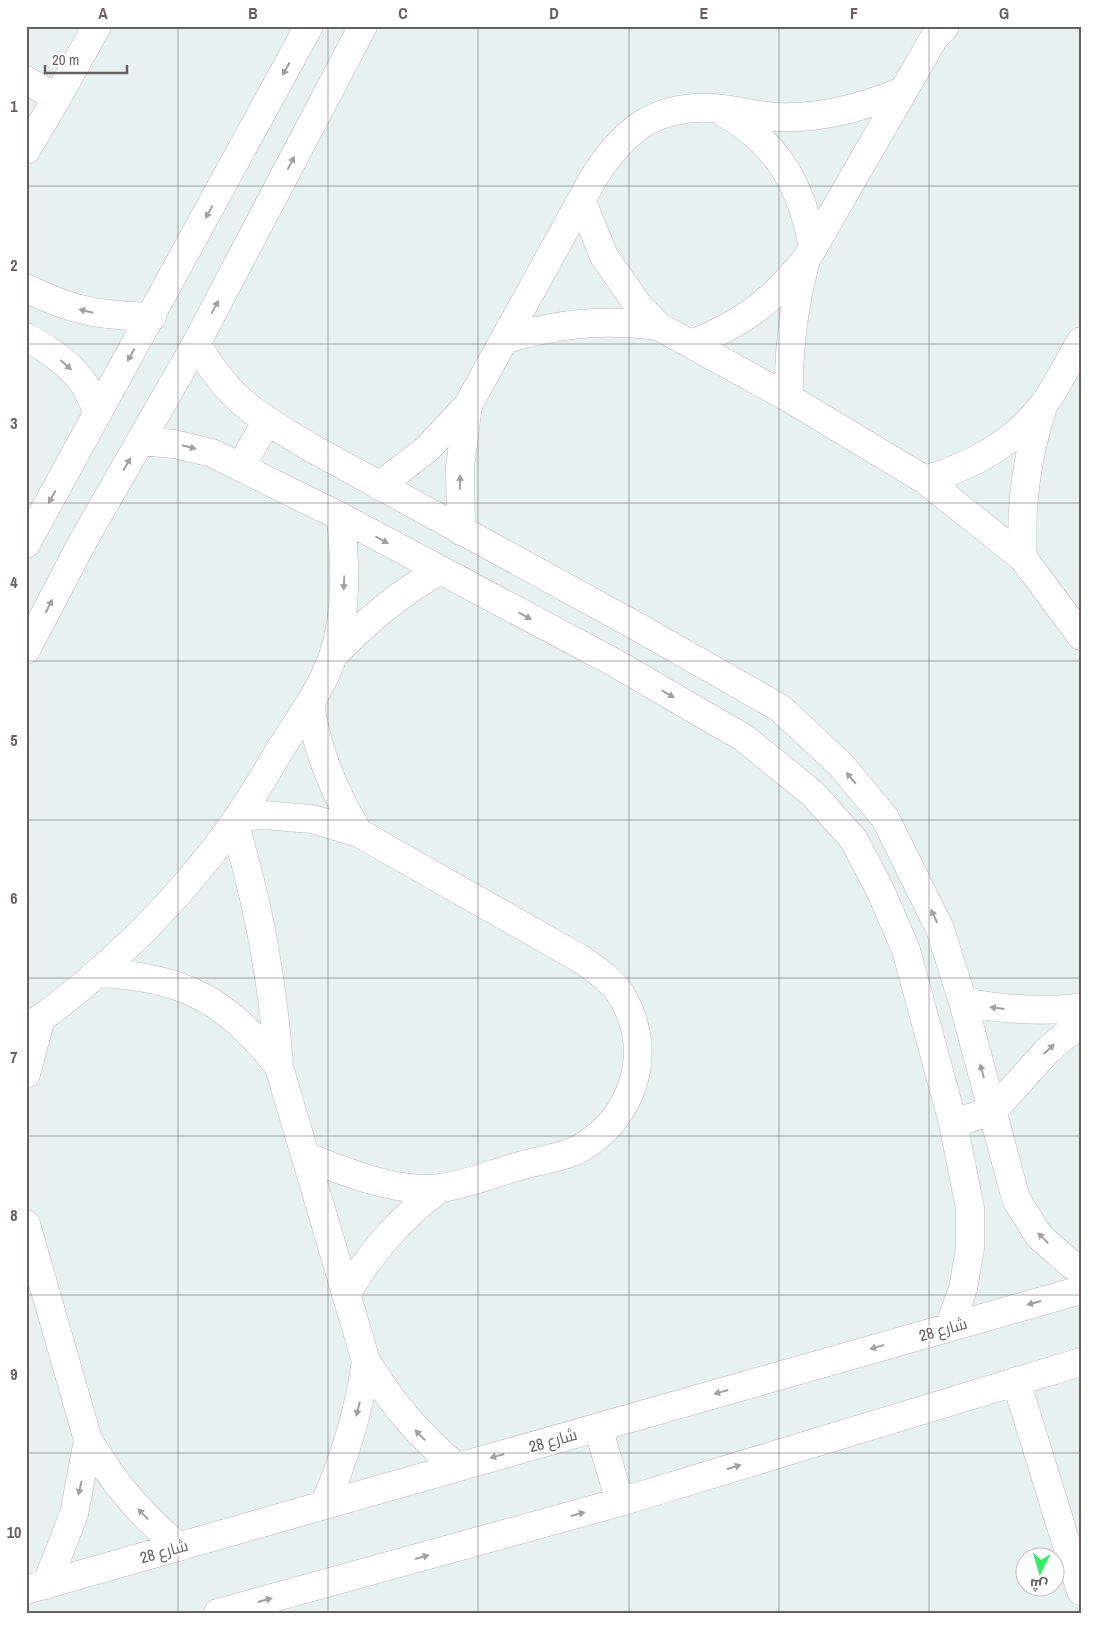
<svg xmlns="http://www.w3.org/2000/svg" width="1107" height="1639" font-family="'Archivo Narrow',Cairo,sans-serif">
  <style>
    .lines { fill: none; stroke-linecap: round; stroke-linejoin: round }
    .minor-casing { stroke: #beb8b8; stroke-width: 29 }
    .minor { stroke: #fff; stroke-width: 28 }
    .oneway { fill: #a49fa0 }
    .grid { fill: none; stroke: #685f61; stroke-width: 1; stroke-opacity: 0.55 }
    .labels { text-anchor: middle; stroke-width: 4; stroke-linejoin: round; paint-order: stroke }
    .street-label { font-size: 16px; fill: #685f61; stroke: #fff }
    .neatline { fill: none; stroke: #685f61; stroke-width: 2 }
    .grid-label { font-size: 16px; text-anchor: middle; font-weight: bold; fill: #685f61 }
  </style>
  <rect width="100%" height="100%" fill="#e7f1f0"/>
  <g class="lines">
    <defs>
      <path id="minor" d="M26,80l31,18 40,-72
        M726,114c54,31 76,74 87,134
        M26,150l31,-52
        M582,202l22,54 34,49 20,21 131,72 136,82 98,78 58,78
        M26,288c48,24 73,27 126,29
        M26,337c21,11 45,28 58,47 6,9 10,20 14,29
        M504,340c54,-17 98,-21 154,-14
        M196,344c13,20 26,40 44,56 20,18 45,32 68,46l328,180 144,82 61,57 44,53 55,111 23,73 53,197 23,37 33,29 9,3
        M691,344c51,-20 82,-43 116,-86l127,-220 11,-12
        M789,398c-1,-46 4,-89 16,-134
        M140,441l34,3 38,9 129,64 274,146 129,75 69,56 41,46 27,52 25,58 47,173 17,85v40l-7,41 -14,38
        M241,466l26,-45
        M925,480c47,-14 88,-36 119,-76 14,-19 25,-43 37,-63
        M379,486l48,-37 41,-44 126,-228c31,-48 61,-72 120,-69 22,2 42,8 64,9 44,2 85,-10 125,-26
        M461,531l-1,-64 8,-62
        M26,544l283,-518
        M1023,558c-3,-51 3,-99 19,-148
        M26,650l57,-109 113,-197 167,-318
        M333,656c32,-34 65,-62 106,-85
        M310,703c6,47 24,89 49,130
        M238,817l25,-2 49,4 47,14 220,125c17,11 34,23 44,40 31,55 11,118 -42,150 -16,9 -40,12 -58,17 -26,7 -57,20 -83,23 -41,6 -98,-17 -135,-32
        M234,823c25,81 39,160 45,244l87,294c25,42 53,75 91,106
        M98,973c83,3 130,27 181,94
        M963,1002c39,7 78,11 118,5
        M26,1029c80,-56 155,-130 211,-210 16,-23 30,-47 44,-71 19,-29 41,-60 52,-92 15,-44 12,-94 8,-139
        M26,1074l15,-56
        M953,1123l40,-12 54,-60 34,-29
        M26,1224l62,216c26,43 52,74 91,107
        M346,1295c25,-44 54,-76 93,-106
        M1016,1381l65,210
        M598,1427l22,75
        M324,1505c21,-47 35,-93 42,-144
        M46,1585l28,-71 14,-74
        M26,1590l1055,-300
        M218,1613l402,-111 461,-140"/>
    </defs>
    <!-- minor casing -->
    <use href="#minor" class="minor-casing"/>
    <!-- minor -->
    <use href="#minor" class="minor"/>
  </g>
  <!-- one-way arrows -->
  <defs><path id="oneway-solid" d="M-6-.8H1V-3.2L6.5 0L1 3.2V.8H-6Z" transform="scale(1.25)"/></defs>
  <g class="oneway">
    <use href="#oneway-solid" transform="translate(286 69) rotate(119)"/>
    <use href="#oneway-solid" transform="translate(291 163) rotate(-62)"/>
    <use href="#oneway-solid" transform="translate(209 212) rotate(119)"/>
    <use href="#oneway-solid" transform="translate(215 307) rotate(-62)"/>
    <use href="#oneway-solid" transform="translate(86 311) rotate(-166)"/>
    <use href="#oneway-solid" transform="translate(131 355) rotate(119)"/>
    <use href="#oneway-solid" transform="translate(66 365) rotate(41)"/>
    <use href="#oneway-solid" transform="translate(189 447) rotate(14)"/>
    <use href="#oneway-solid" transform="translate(127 464) rotate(-60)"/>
    <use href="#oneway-solid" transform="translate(460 482) rotate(-89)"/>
    <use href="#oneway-solid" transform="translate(52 497) rotate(119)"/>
    <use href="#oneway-solid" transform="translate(382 540) rotate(29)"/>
    <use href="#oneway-solid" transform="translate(344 583) rotate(93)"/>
    <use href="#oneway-solid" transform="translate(49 606) rotate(-63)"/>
    <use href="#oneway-solid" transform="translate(525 616) rotate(28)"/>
    <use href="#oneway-solid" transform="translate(668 694) rotate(30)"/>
    <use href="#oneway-solid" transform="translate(851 778) rotate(-130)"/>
    <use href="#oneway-solid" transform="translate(934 916) rotate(-115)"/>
    <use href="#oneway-solid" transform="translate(997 1008) rotate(-173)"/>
    <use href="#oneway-solid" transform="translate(1049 1049) rotate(-43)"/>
    <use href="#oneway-solid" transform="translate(982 1071) rotate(-105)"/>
    <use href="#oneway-solid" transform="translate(1043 1238) rotate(-135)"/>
    <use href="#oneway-solid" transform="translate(1034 1303) rotate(165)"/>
    <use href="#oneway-solid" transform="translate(877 1347) rotate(164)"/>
    <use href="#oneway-solid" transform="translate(721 1392) rotate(164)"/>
    <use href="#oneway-solid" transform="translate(358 1409) rotate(104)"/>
    <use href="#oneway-solid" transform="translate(420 1435) rotate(-134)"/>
    <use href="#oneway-solid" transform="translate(497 1456) rotate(164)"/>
    <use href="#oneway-solid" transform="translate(734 1467) rotate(-17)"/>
    <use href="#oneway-solid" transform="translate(80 1488) rotate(103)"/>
    <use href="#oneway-solid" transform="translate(143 1514) rotate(-134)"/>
    <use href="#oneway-solid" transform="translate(578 1514) rotate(-15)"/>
    <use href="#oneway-solid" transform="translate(422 1557) rotate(-15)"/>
    <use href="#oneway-solid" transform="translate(265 1600) rotate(-15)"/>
  </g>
  <!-- grid -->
  <path class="grid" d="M178,26v1587M328,26v1587M478,26v1587M629,26v1587M779,26v1587M929,26v1587M26,186h1055M26,344h1055M26,503h1055M26,661h1055M26,820h1055M26,978h1055M26,1136h1055M26,1295h1055M26,1453h1055"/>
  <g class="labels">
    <!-- street labels -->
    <g class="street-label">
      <text transform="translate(943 1329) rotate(-16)" y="6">شارع 28</text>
      <text transform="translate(553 1440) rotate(-16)" y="6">شارع 28</text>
      <text transform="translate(164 1551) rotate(-16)" y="6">شارع 28</text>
    </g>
  </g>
  <!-- border -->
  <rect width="1107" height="1639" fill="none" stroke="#ffffff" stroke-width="55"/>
  <!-- north arrow -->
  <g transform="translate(1040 1572) rotate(185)"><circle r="24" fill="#ffffff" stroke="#c3bfc0"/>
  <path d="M0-4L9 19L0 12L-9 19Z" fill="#31ed61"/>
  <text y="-8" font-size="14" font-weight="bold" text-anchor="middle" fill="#685f61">ش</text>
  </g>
  <!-- scale -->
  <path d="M45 65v8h82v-8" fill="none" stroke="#685f61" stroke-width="2.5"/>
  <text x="52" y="65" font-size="15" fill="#685f61" stroke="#ffffff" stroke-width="4" paint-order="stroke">20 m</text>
  <rect x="28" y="28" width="1052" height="1584" class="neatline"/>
  <g class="grid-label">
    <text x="103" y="19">A</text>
    <text x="253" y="19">B</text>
    <text x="403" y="19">C</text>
    <text x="554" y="19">D</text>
    <text x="704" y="19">E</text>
    <text x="854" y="19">F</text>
    <text x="1004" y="19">G</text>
    <text x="14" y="112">1</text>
    <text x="14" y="271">2</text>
    <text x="14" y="429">3</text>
    <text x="14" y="588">4</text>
    <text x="14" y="746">5</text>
    <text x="14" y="904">6</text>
    <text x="14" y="1063">7</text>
    <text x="14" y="1221">8</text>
    <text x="14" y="1380">9</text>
    <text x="14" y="1538">10</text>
  </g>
</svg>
